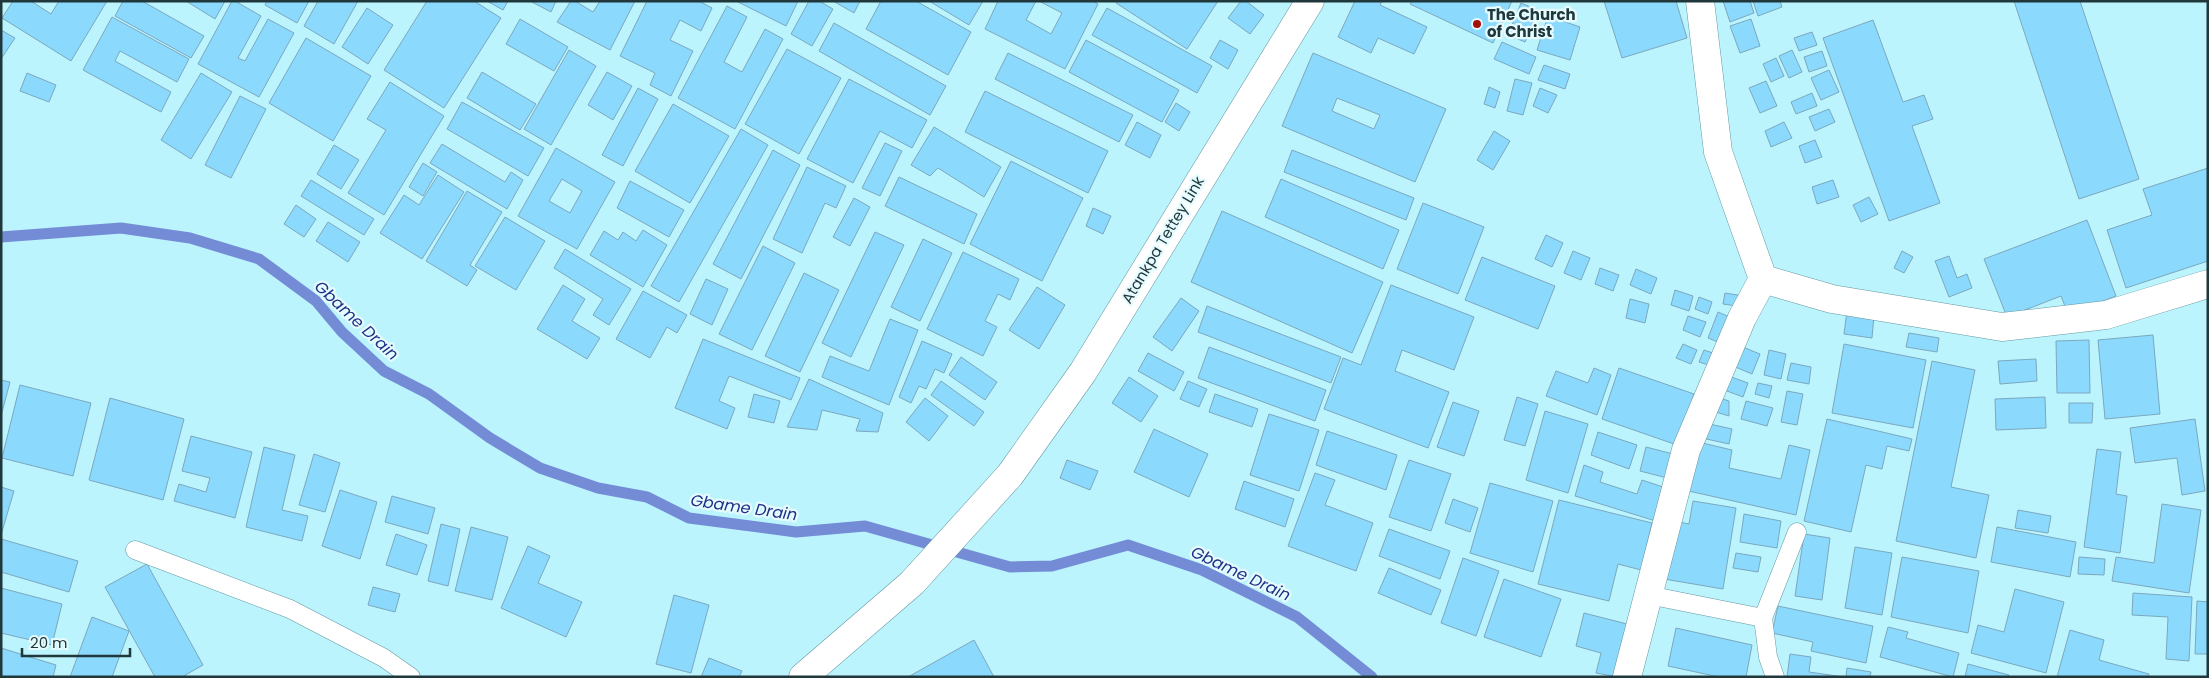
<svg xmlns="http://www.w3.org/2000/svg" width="2209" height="678" font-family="Poppins,sans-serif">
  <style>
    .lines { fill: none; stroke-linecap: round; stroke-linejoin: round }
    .stream { stroke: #748cd6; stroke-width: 11 }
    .building { fill: #8bd9fd; stroke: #7ba8be; fill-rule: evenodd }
    .lane-casing { stroke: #6398a1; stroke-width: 19 }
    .street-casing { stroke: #6398a1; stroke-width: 29 }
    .lane { stroke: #fff; stroke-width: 18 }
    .street { stroke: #fff; stroke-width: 28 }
    .poi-dot { fill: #a51009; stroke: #e5fbfe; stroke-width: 2 }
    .labels { text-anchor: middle; stroke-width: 4.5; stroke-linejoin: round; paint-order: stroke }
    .poi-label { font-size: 15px; font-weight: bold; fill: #20373b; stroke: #e5fbfe; text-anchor: start }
    .street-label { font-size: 15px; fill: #20373b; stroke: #e5fbfe }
    .water-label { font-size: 16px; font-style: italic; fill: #203086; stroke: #e5fbfe }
  </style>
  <rect width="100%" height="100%" fill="#bcf4fe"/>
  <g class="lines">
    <!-- stream -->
    <path class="stream" d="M1,237l120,-9 69,10 69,21 57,42 26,31 42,39 45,23 61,44 50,30 58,20 49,9 42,21 107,14 69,-6 145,41 42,-1 76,-21 74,25 95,47 75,60"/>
  </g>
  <!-- building -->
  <path class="building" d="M13,1h18l20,13 8,-13h48l-36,60 -69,-43z
    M123,1h19l62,35 -13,22 -76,-42z
    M186,1h39l-10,18z
    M232,1h3l26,15 -23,42 7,3 23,-42 26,14 -35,64 -61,-33z
    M267,1h42l-12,22 -32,-18z
    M318,1h40l-24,43 -30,-18z
    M427,1h47l27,17 -57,90 -60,-38z
    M487,1h21l-5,9z
    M530,1h26l-5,11z
    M571,1h4l18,11 7,-11h35l-25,49 -53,-28z
    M647,1h52l13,7 -11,23 -21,-11 -10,20 23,11 -22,45 -21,-11 5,-12 -35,-17z
    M736,1h62l-12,25z
    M809,1h10l14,8 -21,37 -21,-12z
    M833,1h27l-6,12z
    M881,1h35l55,31 -23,43 -82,-46z
    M929,1h54l-14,24z
    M998,1h38l-10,19 25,14 11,-21 -23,-12h53l6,3 -33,65 -80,-40z
    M1118,1h100l-31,48 -71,-46z
    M1241,1h5l18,14 -14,19 -22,-16z
    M1355,1h27l-2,4 47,22 -13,27 -36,-16 -7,15 -33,-16z
    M1412,1h100l-19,42 -83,-39z
    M1604,1h72l11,37 -65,20z
    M1723,1h27l4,12 -24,9z
    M1753,1h27l2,6 -24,9z
    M2014,1h66l59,178 -60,20z
    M1521,3l17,7 -13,32 -17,-7z
    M727,6l20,11 -23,45 18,10 23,-43 18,10 -48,90 -57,-31z
    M367,8l26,17 -25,39 -26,-17z
    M1107,8l105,58 -15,27 -105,-58z
    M1548,16l32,11 -10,33 -33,-10z
    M112,17l77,42 -12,23 -57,-31 -5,10 56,31 -10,20 -78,-42z
    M520,19l48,28 -14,24 -48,-27z
    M1751,19l9,27 -20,7 -10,-27z
    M1873,20l30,82 21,-7 9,24 -21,7 28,77 -51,18 -66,-183z
    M834,23l112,63 -16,29 -111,-64z
    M1,30l14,8 -14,21z
    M1812,32l5,13 -18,6 -5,-13z
    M306,38l65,38 -38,65 -64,-38z
    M1086,40l93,50 -17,32 -93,-50z
    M1220,40l18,10 -10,19 -18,-11z
    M1502,42l34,15 -7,17 -35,-15z
    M787,49l54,29 -42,76 -54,-30z
    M569,50l27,16 -45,79 -27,-16z
    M1792,50l10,22 -13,6 -10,-22z
    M1822,51l5,15 -18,6 -5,-15z
    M1008,53l125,62 -14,27 -124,-63z
    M1313,53l133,56 -31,73 -133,-56zM1337,98l43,17 -6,14 -42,-18z
    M1776,58l8,18 -13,6 -8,-18z
    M1544,65l26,9 -5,15 -27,-9z
    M1829,70l10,22 -18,8 -10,-22z
    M482,72l54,32 -16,26 -53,-32z
    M607,72l25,14 -19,34 -25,-15z
    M27,73l29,12 -7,17 -29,-11z
    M201,73l31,19 -41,67 -30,-19z
    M849,79l78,41 -15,28 -32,-17 -27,52 -46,-24z
    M1515,79l17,4 -9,32 -16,-4z
    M1766,81l11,25 -17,7 -11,-25z
    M390,82l54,34 -60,99 -36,-22 38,-63 -19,-11z
    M1489,87l11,5 -5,16 -11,-4z
    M638,88l20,11 -35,67 -21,-11z
    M1540,88l17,7 -9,18 -15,-7z
    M985,91l123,60 -20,42 -123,-61z
    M1812,93l5,13 -21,8 -5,-12z
    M240,96l26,13 -35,69 -26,-13z
    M462,102l82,46 -16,28 -81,-47z
    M1176,103l14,9 -11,19 -14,-9z
    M673,104l56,32 -39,67 -55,-32z
    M1829,109l6,13 -20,9 -6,-14z
    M1137,122l24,13 -11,23 -25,-13z
    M1784,122l8,16 -21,9 -6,-16z
    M934,127l67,40 -17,30 -46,-29 -8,8 -19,-11z
    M741,129l27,16 -89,157 -28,-16z
    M1494,131l16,10 -17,29 -16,-10z
    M1815,140l7,17 -17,6 -6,-17z
    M885,143l17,8 -22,45 -18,-8z
    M442,144l63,38 6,-10 12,8 -16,29 -77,-46z
    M334,145l25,15 -18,29 -24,-15z
    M556,148l59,34 -38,67 -59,-33zM562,179l20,12 -12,22 -21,-12z
    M773,150l27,15 -59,114 -28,-15z
    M1292,150l122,48 -8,22 -122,-48z
    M1011,161l72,37 -41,83 -72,-37z
    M423,163l14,9 -14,24 -14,-9z
    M807,167l39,19 -10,22 -11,-5 -23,50 -29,-14z
    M2208,168v93l-82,27 -19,-58 45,-15 -9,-26z
    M438,175l26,17 -42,67 -42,-26 24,-38 15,10z
    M899,177l78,37 -13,30 -79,-38z
    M1281,179l118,51 -16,39 -118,-52z
    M311,180l63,39 -10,16 -63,-39z
    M1833,180l6,17 -22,7 -5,-17z
    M630,181l54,29 -15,27 -52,-29z
    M467,191l35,21 -32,53 7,5 -10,16 -41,-25z
    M1869,197l9,17 -17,8 -8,-17z
    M854,198l16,9 -20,39 -17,-9z
    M1423,203l61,24 -26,67 -61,-25z
    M296,205l20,14 -12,18 -20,-13z
    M1093,208l18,8 -8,18 -17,-8z
    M1222,211l161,71 -31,71 -161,-71z
    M505,217l40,24 -29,49 -41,-24z
    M2087,220l29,76 -48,18 -7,-18 -54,21 -23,-58z
    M328,222l32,20 -12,20 -32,-21z
    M643,230l24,15 -24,42 -53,-32 14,-24 14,9 5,-8 13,9z
    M875,232l29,13 -53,112 -29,-14z
    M1546,235l17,8 -11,24 -17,-8z
    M923,239l29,14 -32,68 -29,-14z
    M763,246l32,17 -43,87 -33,-16z
    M565,249l66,40 -22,36 -16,-10 10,-16 -49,-31z
    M1573,251l17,7 -9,22 -17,-7z
    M1902,251l11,6 -9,16 -10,-5z
    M963,252l56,27 -9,21 -12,-6 -13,27 12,6 -14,29 -56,-27z
    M1949,256l8,22 10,-4 5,14 -23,9 -14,-36z
    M1482,257l73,29 -17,43 -73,-29z
    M1600,268l19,7 -6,16 -18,-7z
    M1636,269l21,9 -6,16 -21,-9z
    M804,273l35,17 -39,82 -35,-16z
    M706,279l22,10 -16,36 -22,-11z
    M563,285l22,14 -13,22 28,17 -13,21 -50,-30z
    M1391,285l83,32 -20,53 -52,-20 -7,21 54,21 -21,56 -104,-39 19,-51 18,7z
    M1037,287l28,18 -26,44 -30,-19z
    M1675,290l18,6 -4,15 -18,-6z
    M643,291l44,24 -10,18 -10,-6 -17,31 -34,-19z
    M1725,293l19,3 -1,11 -20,-3z
    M1699,297l13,5 -4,12 -13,-5z
    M1181,298l18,13 -27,40 -19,-14z
    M1630,299l19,5 -4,19 -19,-5z
    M1207,306l134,51 -10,26 -133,-51z
    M1847,311l27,4 -2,23 -28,-4z
    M1718,312l16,7 -9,26 -17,-7z
    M1688,316l18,6 -6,15 -17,-7z
    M890,319l28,11 -29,75 -67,-28 8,-21 39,15z
    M1909,333l30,5 -2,14 -31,-5z
    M2153,335l7,79 -55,5 -7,-79z
    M703,339l97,39 -9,22 -62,-24 -10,25 16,7 -8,21 -52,-21z
    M2089,340l1,53h-33l-1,-52z
    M922,341l30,13 -8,19 -9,-4 -9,20 -7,-3 -8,17 -12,-6z
    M1683,344l14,6 -6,14 -15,-6z
    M1844,344l82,16 -13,68 -81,-15z
    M1740,346l20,8 -8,20 -19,-8z
    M1209,347l117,43 -11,31 -117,-43z
    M1704,350l15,5 -4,12 -16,-5z
    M1769,350l17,4 -5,25 -17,-4z
    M1148,353l36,19 -10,19 -36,-20z
    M961,357l36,25 -12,18 -36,-25z
    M2036,359l1,22 -37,3 -2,-23z
    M1932,361l43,9 -24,117 38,8 -13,63 -80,-17z
    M1791,363l20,4 -2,17 -22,-4z
    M1594,368l17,7 -14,40 -51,-19 10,-25 32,12z
    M1619,368l75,26 -17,51 -75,-26z
    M1723,374l25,9 -5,14 -24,-9z
    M1129,377l29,19 -17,26 -29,-19z
    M809,379l74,34 -5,19 -22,-1 4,-12 -38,-9 -5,20 -30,-3z
    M1,380l9,2 -9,34z
    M941,381l43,31 -10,14 -43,-31z
    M1188,381l19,8 -8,18 -19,-8z
    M1758,383l14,3 -3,12 -14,-4z
    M20,385l71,18 -18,73 -71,-18z
    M1787,391l16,3 -6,31 -16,-3z
    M754,394l26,7 -6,22 -26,-6z
    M1215,394l43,15 -6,18 -43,-15z
    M1710,395l19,6v15l-23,-7z
    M1517,397l21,7 -13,42 -21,-6z
    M2045,397l1,31 -50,2 -1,-31z
    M110,398l74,21 -21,81 -74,-20z
    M925,398l23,18 -19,25 -23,-19z
    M1746,401l27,7 -6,18 -26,-7z
    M1453,402l26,9 -15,45 -27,-9z
    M2069,403h24l-1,20h-23z
    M1545,411l43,13 -20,69 -42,-13z
    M1269,414l50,16 -20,61 -49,-16z
    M1827,419l85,20 -3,12 -22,-5 -5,23 -16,-4 -15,67 -47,-11z
    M2195,419l10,72 -23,4 -5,-37 -42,5 -5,-35z
    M1705,423l27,6 -3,15 -27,-6z
    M1154,429l54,25 -19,43 -55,-25z
    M1327,431l70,24 -11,35 -70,-25z
    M1598,432l39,13 -8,24 -38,-14z
    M191,436l61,16 -17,66 -61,-17 5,-17 27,8 4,-14 -28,-7z
    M1694,441l38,9 -3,18 52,11 8,-34 21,5 -14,65 -112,-25z
    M264,447l31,8 -13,55 26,6 -6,25 -56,-14z
    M1646,447l31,8 -6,24 -31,-8z
    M2097,449l24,3 -5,42 11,2 -7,57 -36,-6z
    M314,454l26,9 -15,49 -26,-7z
    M1067,460l31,11 -8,19 -30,-12z
    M1409,460l42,14 -20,57 -42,-14z
    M1584,465l19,7 -3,10 37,12 5,-14 30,10 -10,33 -87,-27z
    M1315,473l20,7 -10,25 48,18 -17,48 -68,-25z
    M1244,481l50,18 -9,28 -50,-18z
    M1490,483l63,18 -20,71 -63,-19z
    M1,487l13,4 -13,44z
    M340,490l37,12 -17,57 -38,-13z
    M392,496l43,12 -7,26 -43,-12z
    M1453,499l25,9 -8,24 -25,-9z
    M1559,500l93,23 -11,47 -23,-6 -9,37 -71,-17z
    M1693,501l43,7 -13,81 -59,-10 10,-58 15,3z
    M2162,504l39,6 -12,83 -77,-12 4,-24 38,6z
    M2018,510l33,6 -3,17 -33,-5z
    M1744,514l37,7 -4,27 -37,-6z
    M441,524l19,5 -12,57 -20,-5z
    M471,527l37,10 -16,63 -37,-9z
    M1997,527l79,15 -6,35 -79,-15z
    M1389,529l61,22 -10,28 -61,-23z
    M396,534l31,11 -10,30 -31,-10z
    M1804,534l26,4 -8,62 -27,-4z
    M1,539l77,22 -9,31 -68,-20z
    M528,546l22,10 -12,27 44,19 -16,35 -65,-29z
    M1855,547l37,6 -10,62 -37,-7z
    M1736,553l25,4 -3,15 -25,-4z
    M1902,557l77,14 -11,62 -77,-16z
    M2079,557l26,2 -1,16 -26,-1z
    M1463,558l36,13 -23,65 -35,-13z
    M147,564l56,101 -21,12h-27l-50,-90z
    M1389,568l52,22 -10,25 -53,-22z
    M1504,579l57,20 -20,58 -57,-20z
    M373,587l27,7 -5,18 -27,-7z
    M1,588l61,16 -10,41 -51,-12z
    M2015,589l49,13 -18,71 -75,-20 7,-28 26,7z
    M2133,593l59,4 -3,64 -23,-2 2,-42 -36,-2z
    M674,595l35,10 -18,68 -35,-9z
    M2197,601l11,1v52h-13z
    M1778,606l95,20 -7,37 -55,-12 2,-9 -41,-9z
    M1584,613l47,12 -13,52 -22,-4 5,-20 -25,-7z
    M92,617l37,14 -17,46h-42z
    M1888,627l20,5 -2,6 53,15 -6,24 -73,-20z
    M1676,628l76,17 -6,32h-27l-51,-11z
    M2070,630l34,10 -5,20 50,14 -1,3h-91z
    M974,640l20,37h-86z
    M1,648l55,17 -3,12h-52z
    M1790,654l21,3 -2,15 35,5h-57z
    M709,658l33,13 -3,6h-38z
    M1968,664l41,11v2h-44z
    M1847,668l24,4 -1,5h-24z"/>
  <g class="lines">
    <defs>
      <path id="lane" d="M135,550l155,59 94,49 27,19
        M1648,595l115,23
        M1775,677l-7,-20 -5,-39 34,-86"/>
      <path id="street" d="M1700,1l18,151 45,127 69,20 170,28 104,-12 102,-31
        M803,677l109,-94 98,-108 73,-103 227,-371
        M1627,677l59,-227 56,-132 21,-39"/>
    </defs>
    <!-- lane casing -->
    <use href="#lane" class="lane-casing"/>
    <!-- street casing -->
    <use href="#street" class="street-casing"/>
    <!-- lane -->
    <use href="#lane" class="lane"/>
    <!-- street -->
    <use href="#street" class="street"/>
  </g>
  <!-- markers -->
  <circle class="poi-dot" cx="1477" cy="24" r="5"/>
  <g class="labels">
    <!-- poi labels -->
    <g class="poi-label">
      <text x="1487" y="20">The Church<tspan x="1487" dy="17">of Christ</tspan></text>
    </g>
    <!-- street labels -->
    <g class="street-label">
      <text transform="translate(1163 240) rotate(-59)" y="5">Atankpa Tettey Link</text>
    </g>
    <!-- water labels -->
    <g class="water-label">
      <text transform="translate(357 320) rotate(43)" y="6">Gbame Drain</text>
      <text transform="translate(744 507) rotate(8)" y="6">Gbame Drain</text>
      <text transform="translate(1241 573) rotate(25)" y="6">Gbame Drain</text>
    </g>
  </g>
  <!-- border -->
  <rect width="2209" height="678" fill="none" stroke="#20373b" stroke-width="5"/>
  <!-- scale -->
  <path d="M22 648v8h108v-8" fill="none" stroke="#20373b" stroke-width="2.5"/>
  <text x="30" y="648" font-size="15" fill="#20373b" stroke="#e5fbfe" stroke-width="4" paint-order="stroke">20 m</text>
</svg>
